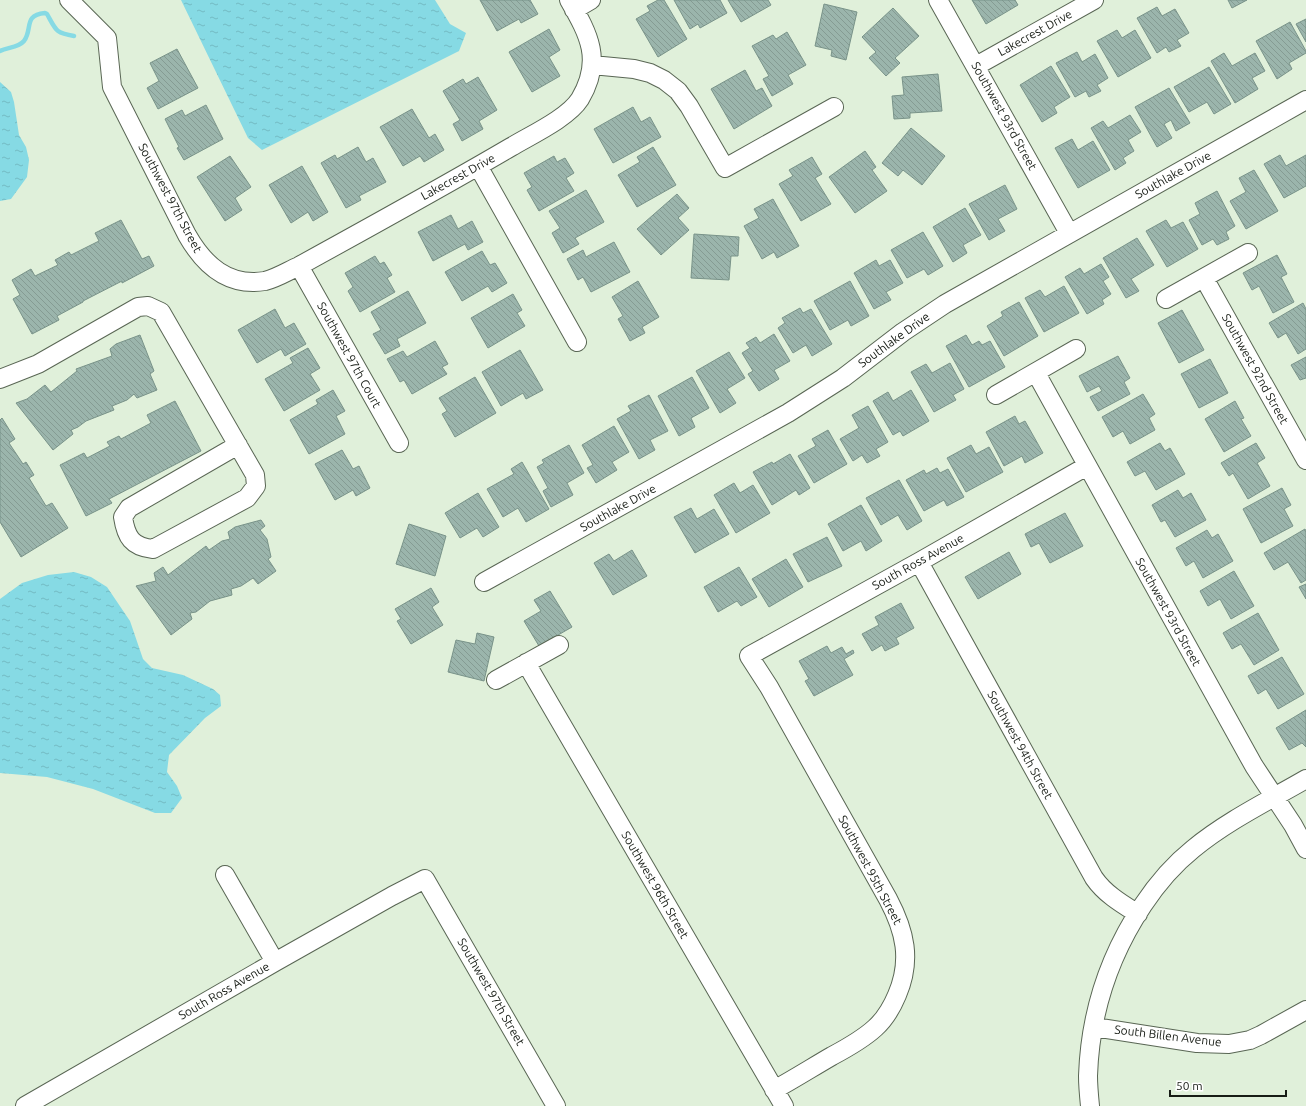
<svg xmlns="http://www.w3.org/2000/svg" width="1306" height="1106" font-family="Ubuntu,sans-serif">
  <style>
    .water { fill: url(#water-ripples) }
    .lines { fill: none; stroke-linecap: round; stroke-linejoin: round }
    .stream { stroke: #86dae4; stroke-width: 4.5 }
    .building { fill: url(#building-back-hatch); stroke: #799389 }
    .minor-casing { stroke: #596654; stroke-width: 20 }
    .minor { stroke: #fff; stroke-width: 18 }
    .labels { text-anchor: middle; stroke-width: 3; stroke-linejoin: round; paint-order: stroke }
    .street-label { font-size: 12px; fill: #171c15; stroke: #fff }
  </style>
  <defs>
    <pattern id="water-ripples" width="26" height="14" patternUnits="userSpaceOnUse"><rect width="26" height="14" fill="#86dae4"/><path d="M2 4q2-2 4 0t4 0M15 11q2-2 4 0t4 0" fill="none" stroke="#73bac3"/></pattern>
    <pattern id="building-back-hatch" width="6" height="6" patternUnits="userSpaceOnUse"><rect width="6" height="6" fill="#9bb5ac"/><path d="M-1 5l2 2M0 0l6 6M5-1l2 2" fill="none" stroke="#859b93"/></pattern>
  </defs>
  <rect width="100%" height="100%" fill="#e0f0da"/>
  <!-- water -->
  <path class="water" d="M181,0h254l15,24 16,9 -7,18 -197,99 -14,-12z
    M0,82l11,10 3,10 5,33 7,12 3,13 -2,17 -16,22 -11,2z
    M74,572l17,5 16,10 23,34 13,38 9,9 31,7 30,14 7,6 1,11 -16,12 -36,37 -2,17 10,14 5,12 -11,15h-16l-62,-24 -46,-12 -47,-4v-174l22,-16 26,-8z"/>
  <g class="lines">
    <!-- stream -->
    <path class="stream" d="M0,51c8,-4 18,-3 24,-10 9,-12 -1,-26 21,-28l2,1c9,16 8,19 27,22"/>
  </g>
  <!-- building -->
  <path class="building" d="M480,0h50l8,14 -17,9 -2,-4 -22,12z
    M658,0h6l23,39 -29,18 -22,-38 14,-8 -3,-5z
    M674,0h46l7,13 -27,15 -2,-4 -8,5z
    M728,0h40l3,5 -30,17z
    M972,0h43l3,5 -32,19z
    M1228,0h19l-15,8z
    M824,4l33,8 -11,48 -15,-4 1,-6 -17,-4z
    M1157,7l5,9 13,-7 14,24 -12,7 4,6 -12,6 -3,-5 -9,6 -20,-35z
    M893,8l26,28 -24,22 5,5 -14,13 -17,-18 7,-6 -14,-15z
    M1306,19v23l-10,-18z
    M1290,22l16,29v2l-17,10 3,6 -15,10 -21,-38z
    M549,29l11,21 -11,7 11,19 -28,16 -23,-40z
    M1117,30l5,8 13,-8 16,28 -33,19 -21,-36z
    M787,32l19,33 -18,10 5,9 -21,12 -9,-17 6,-3 -17,-30 21,-11 3,4z
    M177,49l21,39 -40,21 -11,-21 12,-7 -9,-18z
    M1077,52l5,10 13,-8 13,24 -11,7 4,6 -12,6 -3,-6 -11,6 -19,-34z
    M1224,53l8,13 23,-13 10,18 -13,7 6,11 -23,14 -24,-42z
    M1051,66l19,31 -16,10 3,6 -15,9 -22,-37z
    M1209,67l22,37 -17,10 -7,-12 -18,10 -15,-25z
    M745,70l11,21 6,-3 10,18 -38,23 -23,-40z
    M938,74l4,37 -32,2v5l-16,1 -2,-23 12,-1 -2,-18z
    M478,77l19,33 -18,11 4,8 -21,12 -9,-17 7,-4 -17,-29 20,-12 3,5z
    M1169,88l21,35 -14,8 -5,-11 -7,4 8,14 -15,9 -22,-40z
    M206,105l17,34 -39,21 -7,-12 2,-1 -14,-28 17,-9 3,6z
    M633,107l8,15 9,-5 11,20 -48,26 -19,-34z
    M412,109l17,29 6,-4 9,16 -20,12 -4,-6 -17,10 -23,-39z
    M1130,115l11,17 -13,8 6,11 -11,7 3,5 -11,7 -24,-42 12,-7 5,7z
    M911,128l34,28 -23,29 -19,-15 -5,6 -16,-13z
    M1072,139l6,11 15,-9 17,29 -32,18 -23,-40z
    M358,147l8,15 7,-4 13,24 -27,14 2,4 -15,8 -25,-45 14,-8 2,4z
    M653,147l23,38 -39,22 -19,-32 22,-13 -3,-5z
    M865,151l11,16 -4,3 15,21 -32,22 -26,-36z
    M1280,155l6,11 20,-11v31l-22,12 -20,-34z
    M230,156l21,31 -16,11 7,12 -17,11 -28,-44z
    M554,156l3,6 8,-4 9,15 -8,5 8,13 -35,20 -12,-21 5,-3 -8,-14z
    M812,157l10,17 -7,4 16,26 -30,17 -22,-37 14,-8 -4,-6z
    M302,166l26,46 -15,9 -5,-9 -17,11 -22,-38z
    M1254,170l24,41 -32,18 -16,-28 16,-9 -7,-14z
    M1005,185l12,24 -19,10 7,12 -16,9 -20,-36z
    M586,190l18,32 -29,16 4,6 -16,9 -11,-20 8,-5 -11,-17z
    M1217,191l18,35 -9,6 3,7 -12,6 -4,-6 -11,6 -13,-25 11,-6 -5,-11z
    M677,194l12,14 -11,10 11,12 -28,25 -24,-26z
    M773,199l26,47 -22,12 -3,-6 -12,7 -18,-33 15,-8 -5,-9z
    M965,208l16,27 -18,10 4,8 -14,9 -20,-35z
    M451,215l7,14 14,-8 11,21 -15,8 -3,-6 -32,17 -15,-29z
    M121,220l21,39 7,-3 5,10 -32,17v-2l-39,20v1l-26,14 2,4 -27,14 -19,-35 7,-4 -8,-15 19,-11 4,7 23,-11 -3,-5 14,-8 2,3 28,-14 -4,-8z
    M1166,220l5,8 12,-6 15,27 -31,18 -21,-36z
    M923,232l20,34 -15,9 -4,-6 -17,9 -16,-28z
    M694,234l45,3 -1,19h-7l-2,24 -38,-2z
    M1137,238l17,27 -23,14 8,12 -13,7 -23,-40z
    M614,242l16,30 -39,20 -8,-15 -5,3 -11,-21 16,-9 3,7z
    M482,251l8,14 5,-2 12,20 -15,9 -4,-6 -26,15 -17,-29z
    M1277,255l10,19 -6,3 13,25 -21,11 -14,-27 -7,4 -9,-17z
    M375,256l5,8 4,-2 8,13 -5,3 8,14 -35,20 -12,-21 5,-4 -8,-14z
    M876,260l3,6 11,-6 13,23 -17,9 5,8 -17,9 -20,-36z
    M1101,264l8,13 -6,4 8,13 -9,6 2,4 -17,10 -22,-37 15,-9 4,6z
    M638,281l21,36 -17,10 3,6 -15,8 -12,-22 5,-3 -11,-19z
    M850,281l19,35 -18,10 -3,-6 -18,10 -16,-29z
    M1064,286l15,27 -35,19 -19,-34 15,-8 5,7z
    M408,291l18,32 -29,16 3,7 -15,8 -12,-20 8,-4 -10,-18z
    M513,294l9,16 -5,3 8,13 -37,22 -17,-30z
    M1019,302l19,34 -34,20 -17,-30 16,-10 -2,-4z
    M1303,303l3,6v40l-8,5 -12,-21 -8,5 -9,-15z
    M800,308l3,5 8,-4 21,35 -20,12 -6,-11 -13,8 -15,-25 7,-5 -3,-5z
    M275,309l10,19 9,-5 12,21 -21,12 -4,-7 -24,14 -19,-33z
    M1182,310l22,40 -25,13 -21,-40z
    M774,334l16,27 -16,9 5,9 -20,12 -11,-17 5,-3 -11,-18 8,-5 -4,-5 10,-6 4,6z
    M140,335l14,36 -4,3 7,16 -20,8 -3,-4 -7,6 -15,6 2,4 -28,11 -8,6 -7,3 2,4 -20,16 -37,-47 11,-4 18,-14 6,7 26,-21 -1,-2 36,-13 -2,-7 6,-5z
    M966,335l6,10 7,-4 3,4 8,-4 15,26 -36,20 -23,-41z
    M435,341l13,23 -6,3 5,7 -35,20 -8,-14 -4,2 -13,-23 16,-8 4,6z
    M308,348l12,20 -10,6 10,16 -36,21 -19,-32 28,-16 -3,-5z
    M520,350l23,40 -17,9 -3,-6 -22,13 -19,-34z
    M729,352l16,26 -18,11 9,14 -16,10 -24,-42z
    M1118,356l12,22 -6,4 6,12 -32,17 -8,-14 12,-6 -3,-5 -12,6 -8,-16z
    M1306,357v21l-6,2 -9,-15z
    M1210,359l18,34 -29,15 -18,-34z
    M950,363l14,26 -11,6 3,5 -22,12 -23,-40 15,-8 6,9z
    M475,377l21,36 -41,24 -13,-23 5,-3 -8,-13z
    M692,377l17,31 -18,10 4,9 -16,9 -21,-40z
    M333,390l12,21 -9,5 9,18 -36,20 -19,-34 28,-16 -2,-4z
    M911,390l18,31 -26,15 -3,-5 -7,4 -20,-34 15,-9 5,9z
    M1143,394l12,20 -6,4 6,12 -25,14 -7,-13 -10,6 -11,-20z
    M649,395l19,36 -18,9 5,10 -16,9 -22,-40 14,-8 -3,-5z
    M175,401l26,50 -92,48 3,4 -26,13 -26,-51 24,-12 3,5 23,-12 -3,-4 12,-6 2,3 30,-16 -4,-8z
    M1235,401l9,17 -3,1 10,17 -27,16 -19,-33z
    M868,406l20,36 -12,7 4,7 -13,7 -5,-8 -9,6 -13,-22 19,-11 -7,-13z
    M1015,416l4,8 6,-3 18,32 -18,10 -3,-7 -18,10 -18,-34z
    M2,418l13,21 -6,4 14,21 3,-2 8,13 -5,3 17,28 6,-3 16,25 -47,29 -21,-35v-102z
    M614,426l15,26 -17,10 5,8 -21,13 -9,-15 6,-3 -11,-20z
    M828,430l19,34 -33,19 -16,-27 18,-10 -4,-7z
    M1160,443l5,8 5,-3 15,26 -29,16 -11,-19 -10,5 -8,-14z
    M1256,443l9,15 -8,5 13,23 -22,13 -15,-26 -4,3 -8,-13z
    M569,445l15,28 -17,10 6,12 -22,12 -8,-16 5,-3 -11,-21 7,-4 -2,-3z
    M971,445l5,9 13,-7 14,25 -37,20 -19,-34z
    M342,450l11,19 6,-3 11,22 -14,8 -3,-6 -18,10 -20,-36z
    M790,454l20,34 -11,7 -3,-5 -24,15 -19,-33 19,-10 1,2z
    M522,462l27,47 -23,13 -8,-14 -15,9 -16,-28 27,-15 -3,-5z
    M937,468l3,5 8,-4 16,28 -17,9 -3,-6 -20,11 -18,-31 18,-10 2,4z
    M899,480l23,41 -15,9 -9,-15 -17,10 -15,-27z
    M734,483l6,10 13,-8 17,28 -34,20 -22,-38z
    M1282,488l9,17 -7,4 9,17 -32,17 -18,-34z
    M1178,490l5,8 8,-5 15,27 -31,17 -10,-17 -4,2 -9,-17z
    M478,493l21,34 -16,10 -6,-9 -17,10 -15,-25z
    M861,505l21,36 -16,10 -5,-10 -18,10 -15,-27z
    M691,508l6,11 17,-10 15,25 -34,19 -21,-36z
    M1065,513l18,33 -33,17 -11,-20 -8,4 -6,-13z
    M261,520l4,6 -5,4 7,9 4,18 -3,2 8,12 -18,13 -5,-6 -12,8 -10,3 1,6 -22,6 -14,11 -6,1 2,6 -21,16 -35,-49 20,-5 -2,-8 9,-6 5,8 38,-29 3,4 13,-9 8,-2 -2,-7 7,-5z
    M409,524l37,12 -11,40 -39,-12z
    M1305,529l1,2v49l-5,3 -13,-21 -14,8 -10,-17z
    M1207,530l5,8 6,-4 15,27 -30,17 -9,-17 -8,5 -10,-18z
    M827,537l15,29 -34,16 -15,-28z
    M632,550l15,26 -34,19 -19,-32 15,-9 5,7z
    M1009,552l12,22 -43,25 -13,-22z
    M786,559l17,28 -34,20 -17,-28z
    M739,567l18,30 -16,9 -4,-5 -19,11 -14,-25z
    M1234,571l20,35 -23,13 -11,-20 -12,7 -8,-15z
    M1306,584v15l-7,-12z
    M431,588l8,14 -7,5 11,18 -32,19 -14,-23 4,-2 -6,-10z
    M550,591l22,36 -33,19 -15,-25 17,-10 -7,-11z
    M901,603l13,25 -18,10 3,6 -14,7 -3,-6 -10,6 -10,-17 17,-9 -4,-8z
    M1258,613l21,37 -25,15 -13,-21 -9,5 -9,-16z
    M477,633l17,4 -10,44 -36,-9 8,-32 19,4z
    M827,646l4,7 11,-6 4,7 7,-4 1,3 -10,6 9,16 -39,21 -9,-15 4,-2 -10,-18z
    M1282,657l22,37 -26,15 -12,-20 -8,5 -10,-18z
    M1306,710v37l-4,-4 -13,7 -13,-22z"/>
  <g class="lines">
    <defs>
      <path id="minor" d="M69,0l38,38 5,49 75,148c17,30 41,52 78,46 12,-3 23,-10 34,-15 71,-39 142,-78 212,-119 20,-12 57,-29 69,-48 23,-39 9,-64 -11,-99
        M938,0l131,233
        M574,10l17,-10
        M592,65l42,4 16,4 14,7 14,11 11,15 36,62 109,-61
        M976,66l118,-66
        M478,166l99,176
        M299,266l100,177
        M1204,278l102,182
        M1166,299l82,-46
        M1036,373l218,393 39,59 13,24
        M0,379l38,-15 100,-57 10,-1 13,6 94,163 1,11 -9,12 -94,51c-21,-2 -27,-12 -30,-32l6,-9 109,-63
        M996,395l80,-46
        M919,562l175,316c11,16 28,26 44,36
        M484,582l304,-169 55,-35 60,-46 42,-28 361,-204
        M526,663l258,443
        M496,680l63,-35
        M225,875l50,87
        M1094,1027l103,16 32,1 21,-4 11,-5 45,-25
        M774,1090c20,-11 39,-23 58,-34 15,-8 31,-17 43,-28 10,-9 17,-21 22,-33 15,-35 8,-64 -9,-96l-119,-212 -20,-31 170,-94 168,-96
        M25,1106l250,-144 117,-66 33,-17 131,227
        M1090,1106c-1,-10 -2,-20 -2,-30 2,-61 21,-120 55,-171 14,-21 30,-40 50,-56 34,-28 75,-48 113,-70"/>
    </defs>
    <!-- minor casing -->
    <use href="#minor" class="minor-casing"/>
    <!-- minor -->
    <use href="#minor" class="minor"/>
  </g>
  <g class="labels">
    <!-- street labels -->
    <g class="street-label">
      <text transform="translate(1035 33) rotate(-29)" y="4">Lakecrest Drive</text>
      <text transform="translate(1004 116) rotate(61)" y="4">Southwest 93rd Street</text>
      <text transform="translate(1173 175) rotate(-29)" y="4">Southlake Drive</text>
      <text transform="translate(458 177) rotate(-29)" y="4">Lakecrest Drive</text>
      <text transform="translate(170 198) rotate(62)" y="4">Southwest 97th Street</text>
      <text transform="translate(894 340) rotate(-36)" y="4">Southlake Drive</text>
      <text transform="translate(349 355) rotate(61)" y="4">Southwest 97th Court</text>
      <text transform="translate(1255 369) rotate(61)" y="4">Southwest 92nd Street</text>
      <text transform="translate(618 508) rotate(-29)" y="4">Southlake Drive</text>
      <text transform="translate(918 562) rotate(-29)" y="4">South Ross Avenue</text>
      <text transform="translate(1168 612) rotate(61)" y="4">Southwest 93rd Street</text>
      <text transform="translate(1020 745) rotate(61)" y="4">Southwest 94th Street</text>
      <text transform="translate(870 870) rotate(62)" y="4">Southwest 95th Street</text>
      <text transform="translate(655 885) rotate(60)" y="4">Southwest 96th Street</text>
      <text transform="translate(224 991) rotate(-30)" y="4">South Ross Avenue</text>
      <text transform="translate(491 992) rotate(60)" y="4">Southwest 97th Street</text>
      <text transform="translate(1168 1036) rotate(7)" y="4">South Billen Avenue</text>
    </g>
  </g>
  <!-- scale -->
  <path d="M1170 1090v6h116v-6" fill="none" stroke="#171c15" stroke-width="2"/>
  <text x="1176" y="1090" font-size="12" fill="#171c15" stroke="#ffffff" stroke-width="3" paint-order="stroke">50 m</text>
</svg>
